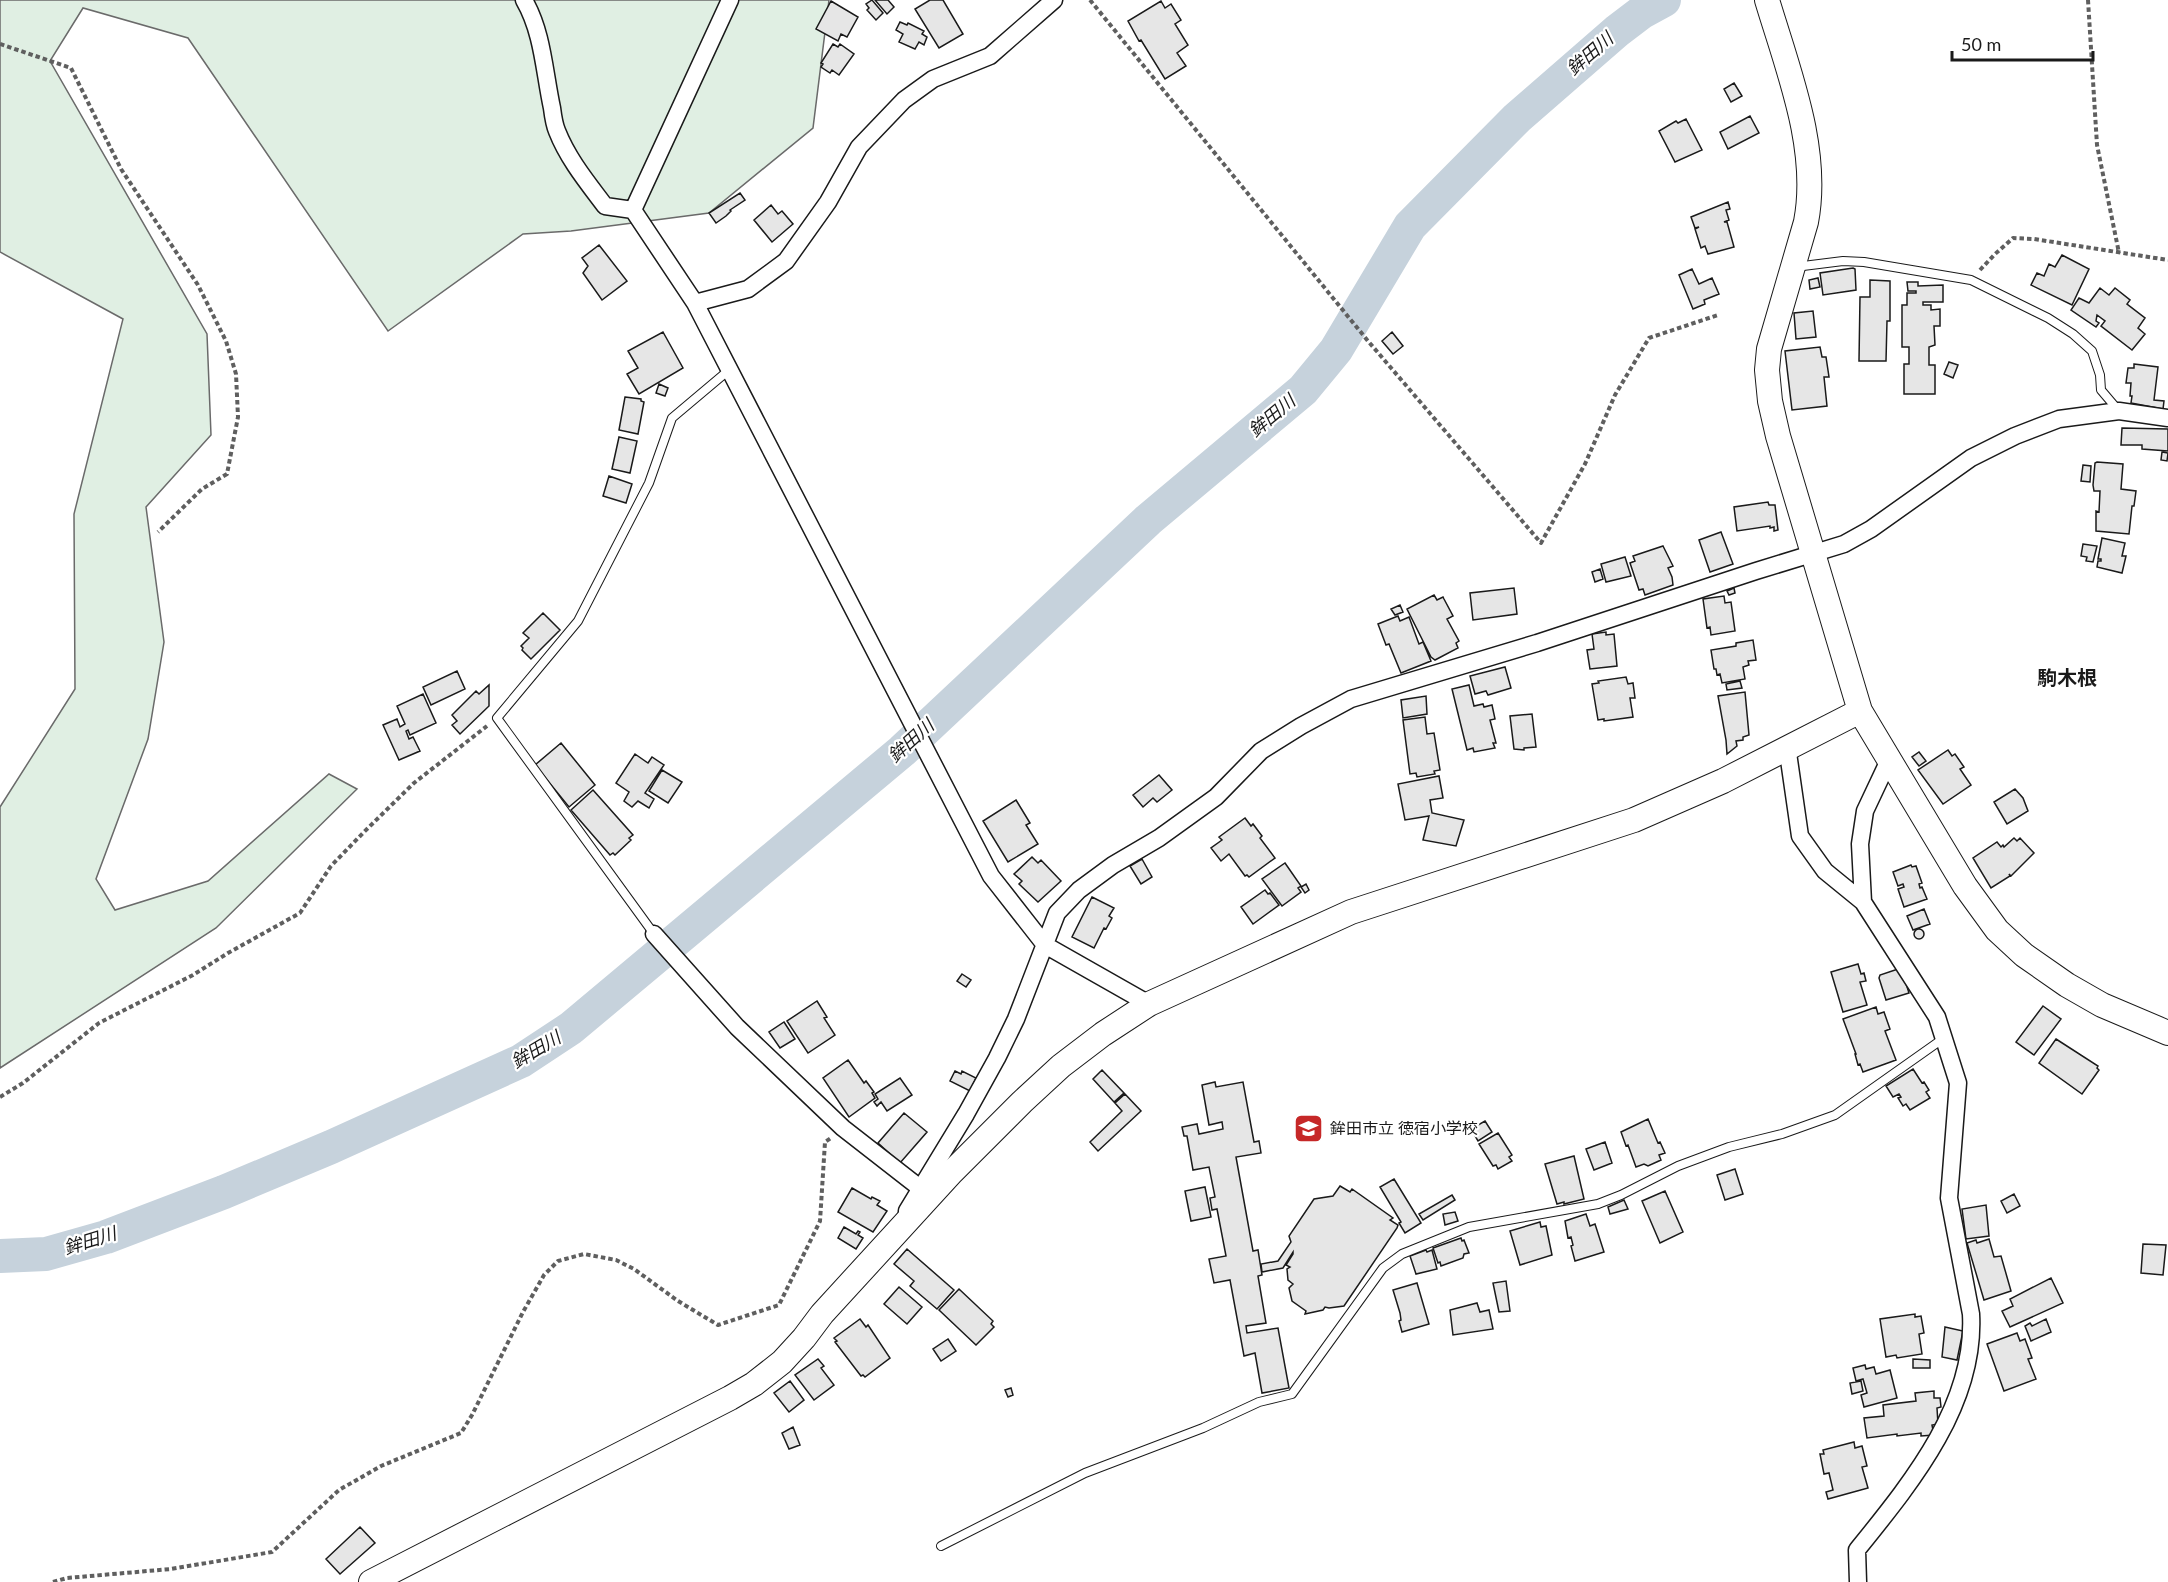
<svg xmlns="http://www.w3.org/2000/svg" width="2168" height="1582" font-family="Lato,'Noto Sans JP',sans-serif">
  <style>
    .green { fill: #e0efe3; stroke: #6a6a6a; stroke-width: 1.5 }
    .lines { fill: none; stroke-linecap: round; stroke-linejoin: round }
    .river { stroke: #c6d2dc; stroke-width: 34 }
    .building { fill: #e6e6e6; stroke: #1a1a1a; stroke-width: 1.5 }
    .lane-casing { stroke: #1a1a1a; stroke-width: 10 }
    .street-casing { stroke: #1a1a1a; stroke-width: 19 }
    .secondary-casing { stroke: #1a1a1a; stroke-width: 26 }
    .path { stroke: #5f5f5f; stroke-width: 4; stroke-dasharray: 4.5 3; stroke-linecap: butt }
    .lane { stroke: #fff; stroke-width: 8 }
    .street { stroke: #fff; stroke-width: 16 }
    .secondary { stroke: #fff; stroke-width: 24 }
    .labels { text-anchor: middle; stroke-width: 4.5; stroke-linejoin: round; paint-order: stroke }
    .poi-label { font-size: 16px; fill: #1a1a1a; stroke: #fff; text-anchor: start }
    .water-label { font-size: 18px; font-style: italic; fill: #1a1a1a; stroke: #fff }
    .quarter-label { font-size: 20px; font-weight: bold; fill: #1a1a1a; stroke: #fff }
  </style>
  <rect width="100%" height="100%" fill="#fff"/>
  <!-- green -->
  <path class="green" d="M0,0h829l-16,128 -104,85 -138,18 -48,3 -135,97 -200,-293 -105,-30 -33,53 157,273 4,101 -65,72 18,135 -16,97 -52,140 19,31 93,-29 121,-107 28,15 -141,139 -216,140v-261l75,-118 -1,-175 49,-195 -123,-67z"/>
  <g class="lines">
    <!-- river -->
    <path class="river" d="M0,1256l46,-2 60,-17 118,-45 107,-45 190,-86 50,-33 331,-277 246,-231 155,-130 33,-40 74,-124 107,-108 100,-87 25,-19 22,-12"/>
  </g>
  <!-- building -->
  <path class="building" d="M872,0l11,13 -7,7 -9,-10 2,-2 -3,-4z
    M875,0h13l6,7 -7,7z
    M930,0h13l20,34 -24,14 -24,-39z
    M831,1l27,16 -11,20 -6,-3 -3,7 -22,-12z
    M1161,1l4,7 6,-4 10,16 -6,4 13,21 -11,8 9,13 -21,13 -24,-39 -2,1 -11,-20z
    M900,22l7,3 1,-2 16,8 -2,3 5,3 -3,8 -5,-3 -4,7 -16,-7 4,-8 -7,-4z
    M833,44l5,3 2,-3 14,10 -15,21 -7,-5 -2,3 -9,-6 2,-3 -2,-1z
    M1734,83l8,13 -11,6 -7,-13z
    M1750,116l9,17 -31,16 -8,-17z
    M1686,119l16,31 -27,12 -16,-31 17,-10 2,2z
    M740,193l5,7 -15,10 1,1 -5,5 -10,7 -7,-10z
    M1728,202l2,7 -4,1 3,10 -5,2h3l7,25 -26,7 -3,-8 -4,2 -6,-19 4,-2 -4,1 -4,-11z
    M771,205l7,9 4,-3 11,13 -21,18 -18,-22z
    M599,245l28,36 -25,19 -19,-27 5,-7 -6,-8z
    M2062,255l27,14 -17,36 -41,-20 6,-12 7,3 5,-12 6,3z
    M1853,268l2,1 1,21 -33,5 -3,-22z
    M1692,269l7,15 13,-6 7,16 -15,6 1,4 -12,5 -14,-34z
    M1818,278l2,9 -10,2 -1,-9z
    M1870,280l20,1v40h-3l-1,40h-27l1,-64h10z
    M1907,282h11v4l25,-1v17h-20v3h8v5l9,-1v17h-6l1,19 -6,2v18h6v29h-31v-30h5v-17h-7v-42h5v-12h9v-2h-8z
    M2100,288l9,7 6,-7 15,12 -3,4 18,14 -7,10 7,6 -13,16 -31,-24 4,-5 -8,-6 -1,6 3,2 -3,4 -25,-17 8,-12 10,5z
    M1813,311l3,26 -20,2 -2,-26z
    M663,332l20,36 -44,26 -12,-20 11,-6 -10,-17z
    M1392,332l11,14 -10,8 -11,-13z
    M1820,347l2,10h4l3,20h-5l3,29 -35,4 -7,-59z
    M1949,362l9,3 -5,13 -9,-4z
    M2134,364l24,3 -4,33 10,1 -1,8 -32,-6 1,-7h-2l1,-13h-5l2,-15h6z
    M659,384l9,4 -3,8 -9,-3z
    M625,397l16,2v2l3,1 -6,32 -19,-4z
    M2122,428l46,1v22l-26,-2v-4h-21z
    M619,437l18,4 -7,32 -18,-4z
    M2162,452l6,1 -1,8 -6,-1z
    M2097,462l26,2 -2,25 15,2 -2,15h-2l-3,28 -33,-3v-20l3,1 1,-21h-6l-1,-6 2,-22z
    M2083,465l8,1 -1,16 -9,-1z
    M609,476l23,8 -6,19 -23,-7z
    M1768,502l1,3h6l3,25 -4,1v-4l-4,1v-2l-33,5 -3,-24z
    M1721,532l12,32 -23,8 -11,-32z
    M2102,538l23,5 -3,13h4l-4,17 -25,-6 1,-6h3v-2h-3z
    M2083,544l14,2 -4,16 -7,-1 1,-4 -6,-1z
    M1663,546l10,20 -5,2 4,9 1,8 -28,10 -2,-6 -4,1 -9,-27 5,-2 -2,-5z
    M1625,557l6,19 -25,6 -5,-18z
    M1600,569l3,10 -8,3 -3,-10z
    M1514,588l3,26 -44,6 -3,-27z
    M1734,588l1,5 -6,2 -2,-4z
    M1434,595l3,5 6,-3 1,2 9,17 -6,3 12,22 -3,2 2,5 -23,12 -4,-3 -24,-48z
    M1724,596l1,7 6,-1 4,29 -24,4 -1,-8 -3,1 -4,-29z
    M1400,605l3,7 -8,3 -4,-6z
    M543,613l17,17 -29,29 -9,-9 1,-2 -2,-2 8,-8 -6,-5z
    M1398,616l2,5 9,-4 10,27 4,-2 8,19 -30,12 -12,-29 -3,1 -8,-21z
    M1606,632v3l8,-1 3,32 -27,3 -3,-19 7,-1 -2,-15z
    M1753,640l3,20 -8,1 1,4 -6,2 2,12 -23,4 -2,-9 -3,1 -1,-6h-2l-3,-19 25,-4v-3z
    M1505,667l6,21 -23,7 -2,-4 -11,3 -5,-18z
    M457,671l8,18 -34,16 -8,-18z
    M1626,677l2,7 5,-1 2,15h-5l3,19 -29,4v-2l-6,1 -6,-36 7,-1 -1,-2z
    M1740,681l2,7 -15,2 -1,-6z
    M489,685v21l-29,28 -8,-9 5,-4 -5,-6 24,-24 3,3z
    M1469,685l5,21 9,-2 1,3 8,-2 3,14 -5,1 6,23h-3l2,5 -21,4 -1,-4 -6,2 -15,-61z
    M1745,692l4,43 -6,2v3l-7,1 1,5 -10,8 -1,-14 -8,-44z
    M423,694l13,29 -26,12 -2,-5 -2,1 3,8 4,-2 7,14 -21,9 -16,-35 14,-6 3,8 5,-3 -8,-18z
    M1426,696l1,18 -24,4 -2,-18z
    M1532,714l4,33 -12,1v2l-10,-1 -4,-33z
    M1425,717l2,17 7,-1 6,37 -6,1 1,3 -18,3 -1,-4 -6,1 -7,-54z
    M561,743l34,42 -26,22 -34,-42z
    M1948,750l4,6 3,-2 9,13 -4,2 11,16 -28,19 -25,-34z
    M1919,752l7,9 -7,5 -7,-9z
    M635,754l13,9 4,-6 12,8 -19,28 9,6 -5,9 -11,-7 -6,6 -8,-6 5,-9 -13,-9z
    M662,770l20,12 -14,21 -19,-12z
    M1159,775l13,15 -15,12 -4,-4 -10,9 -10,-12z
    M1439,776l4,22 -13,2 2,13 32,7 -8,26 -33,-6 6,-24 -24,4 -7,-36z
    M2015,789l8,9 5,13 -21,13 -13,-22z
    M593,790l40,45 -4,3 2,2 -16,15 -2,-2 -3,2 -39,-45z
    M1016,800l14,23 -4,2 12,19 -30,18 -25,-41z
    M1245,818l6,8 2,-2 9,12 -2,2 15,20 -26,19 -2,-2 -2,1 -16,-22 -8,7 -10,-13 11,-8 -3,-3z
    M2014,838l3,3 3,-3 14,15 -23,23 -2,-2 1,2 -19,12 -18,-30 24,-16 4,5 2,-2 1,2z
    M1032,857l6,6 3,-3 20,21 -23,21 -19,-18 3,-3 -8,-7z
    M1142,859l10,18 -11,7 -11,-18z
    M1285,863l16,23 -3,2 3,4 -19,14 -20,-27z
    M1911,865l1,2 4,-1 6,17 -3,1 1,4 2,-1 5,12 -23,8 -6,-18 6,-2 -1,-3 -5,2 -5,-14z
    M1306,884l3,6 -4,3 -4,-6z
    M1265,890l3,4 2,-1 9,12 -26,19 -12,-17z
    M1092,897l22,11 -5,8 3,2 -6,11 -2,-1 -10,20 -22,-11z
    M1924,909l6,15 -17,6 -6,-14z
    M1914 934a5 5 0 1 1 10 0a5 5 0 1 1-10 0Z
    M1858,964l3,10 3,-1 2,8 -6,1 7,23 -24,7 -12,-40z
    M1901,968l8,25 -23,7 -7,-22 1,-3z
    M962,974l9,6 -5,7 -9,-6z
    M817,1001l10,16 -3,1 11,17 -27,18 -21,-32z
    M2043,1006l18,13 -27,36 -18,-13z
    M1876,1007l2,7 6,-2 6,17 -5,2 11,29 -33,12 -3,-8 -2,1 -3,-11h1l-13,-35z
    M784,1022l11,17 -15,9 -11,-16z
    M2056,1039l42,27 -1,2 2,2 -17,24 -43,-31z
    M848,1060l16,23 2,-2 8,11 -2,1 3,5 -26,19 -26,-39z
    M1913,1069l9,14 2,-1 5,8 -3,2 4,6 -20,12 -4,-6 -3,2 -5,-8 3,-1 -2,-3 -6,3 -7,-11z
    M1102,1070l22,23 -10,9 -21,-23z
    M955,1071l6,3 1,-3 14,7 -6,13 -20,-10z
    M900,1078l12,17 -25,16 -6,-9 -4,4 -3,-4 4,-3 -3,-5z
    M1215,1082l1,5 27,-5 11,60 5,-1 2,12 -25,4 17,94 5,-1 4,25 -4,1 8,47 -20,3 1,7 31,-5 11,60 -27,5 -7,-40 -11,3 -14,-76 -16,3 -5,-24 17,-3 -9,-47 -5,1 -2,-12 5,-1 -6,-30 -16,3 -6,-34h-3l-2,-9 15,-3 2,10 24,-5 -1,-7 -13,3 -7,-40z
    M1125,1094l16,17 -43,40 -8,-9 32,-31 -7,-8z
    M904,1113l23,19 -27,31 -22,-20z
    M1648,1119l10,24 2,-1 5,11 -6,2 2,5 -13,6 -4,-2 -8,3 -8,-22 -2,1 -5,-14z
    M1485,1121l7,11 -14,9 -7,-12z
    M1498,1133l14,22 -3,2 3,4 -14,8 -2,-4 -3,1 -14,-22z
    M1605,1142l7,21 -18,7 -8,-21z
    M1574,1156l10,43 -20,5v-2l-7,2 -12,-40z
    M1735,1169l8,25 -18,6 -8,-25z
    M1394,1179l27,44 -16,10 -6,-10 2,-1 -21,-35z
    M1340,1186l10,6 2,-3 41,29 -3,2 8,5 -1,3 -53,78 -15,2 -4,-1 -2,3 -18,4 1,-3 -14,-10 -3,-13 4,-4 -5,-4 -1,-11 3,-2 -4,-2 7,-11v-2l-10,16 -21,4 -1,-8 17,-3 13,-19 -2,-6 25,-37 19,-3z
    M1205,1187l6,30 -20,4 -6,-30z
    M852,1188l19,11 1,-2 8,4 -3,4 10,6 -14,21 -35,-20z
    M1665,1191l18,41 -23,11 -18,-42z
    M2014,1194l6,12 -13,7 -6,-12z
    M1452,1195l3,5 -32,20 -4,-6z
    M1624,1200l4,9 -18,5 -2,-7z
    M1986,1205l3,31 -23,3 -4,-30z
    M1455,1212l3,9 -13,4 -2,-11z
    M1586,1214l4,12 5,-2 9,28 -29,9 -4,-15 2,-1 -2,-8 -3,1 -3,-17z
    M1540,1222l1,5 5,-1 6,29 -32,10 -10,-34z
    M844,1227l12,7 2,-3 2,1 -2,3 5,3 -7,11 -18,-11z
    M1461,1238l1,3 2,-1 5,13 -5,1 -1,4 -22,8 -1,-4 -2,1 -5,-15z
    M1989,1239l5,18 7,-1 10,35 -27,9 -17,-57 9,-3 1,3z
    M2143,1244l23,1 -3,30 -22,-2z
    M907,1249l47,41 -17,19 -27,-23 4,-5 -20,-17z
    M1426,1250l1,2 5,-2 5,19 -21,5 -6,-18z
    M2051,1278l12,25 -53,24 -8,-16 11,-5 -3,-7z
    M1506,1281l4,30 -11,1 -6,-29z
    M1417,1283l12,41 -27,8 -3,-11 2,-1 -1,-7 -7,-23z
    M899,1287l23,20 -15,17 -23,-20z
    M959,1289l34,32 -2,3 3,3 -18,18 -37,-35z
    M1477,1303l3,9 9,-2 4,19 -40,6 -3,-25z
    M1915,1314v3l6,-1 3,17 -5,1 3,20 -25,4 -1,-3 -10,2 -6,-38z
    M860,1319l6,8 2,-2 22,33 -25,19 -2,-2 -2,1 -26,-34 2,-1 -3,-3z
    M2046,1319l5,13 -20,9 -6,-15 5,-3 2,3z
    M1945,1327l18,4 -6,29 -15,-3z
    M2017,1333l3,8 5,-2 7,19 -4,1 8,20 -32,12 -17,-47z
    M948,1339l8,12 -15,10 -8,-12z
    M818,1359l6,7 -3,2 13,17 -20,15 -19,-25z
    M1913,1359l17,1v8h-17z
    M1865,1365l1,4 8,-2 2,7 14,-4 7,28 -33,9 -3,-12 6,-2 -4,-14 -7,2 -3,-13z
    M790,1381l14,19 -15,12 -15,-19z
    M1861,1381l2,10 -11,3 -2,-11z
    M1011,1388l2,7 -5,2 -3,-7z
    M1934,1391v7h6l1,9 -4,1 1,16 -6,1 2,10 -13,1v-3l-24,3v-2l-30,4 -3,-20 20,-2 -1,-11 33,-4 -1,-8z
    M793,1427l7,18 -11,4 -7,-16z
    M1854,1442l1,6 7,-2 5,20 -5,1 6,21 -40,11 -2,-7 7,-2 -4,-17 -5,1 -4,-20h4l-1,-4z
    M360,1527l15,16 -35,31 -14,-15z"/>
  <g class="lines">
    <defs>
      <path id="lane" d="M1795,267l48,-6 21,1 107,18 77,38 25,16 19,17 8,24 1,15 17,20
        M654,934l-157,-216 81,-97 71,-138 23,-65 57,-48
        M941,1546l144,-73 118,-45 56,-26 33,-8 91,-126 19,-14 67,-27 129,-23 23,-9 57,-29 51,-19 53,-13 53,-19 109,-77"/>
      <path id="street" d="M524,0c19,33 20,71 28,108 1,8 2,16 5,23 11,28 30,51 48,75l28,4 62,93 296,573 54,69 104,59
        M633,210l97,-210
        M695,303l53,-14 38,-28 42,-59 31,-55 45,-47 29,-21 57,-23 64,-56
        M1787,746l13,90 25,35 38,31
        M654,934l83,93 106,101 77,60
        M907,1211l59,-97 31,-56 19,-39 41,-106 22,-23 34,-25 46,-27 57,-41 45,-46 40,-25 50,-27 186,-56 219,-72 88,-27 27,-15 100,-71 44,-22 44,-17 60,-8 49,7
        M1858,1582l-1,-32c54,-67 119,-145 114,-236l-22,-116 9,-115 -21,-66 -74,-115 -3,-58 5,-33 24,-51"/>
      <path id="secondary" d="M1767,0c21,70 53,149 39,222l-37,127 -2,21 3,31 8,35 82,275 105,175 32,44 27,25 43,30 35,20 66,28
        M371,1582l359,-184 24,-14 28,-22 22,-24 18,-24 130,-142 70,-70 39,-36 42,-32 46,-30 202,-92 283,-92 89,-39 137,-70"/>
    </defs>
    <!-- lane casing -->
    <use href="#lane" class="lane-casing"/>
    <!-- street casing -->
    <use href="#street" class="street-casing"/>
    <!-- secondary casing -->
    <use href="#secondary" class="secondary-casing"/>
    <!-- path -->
    <path class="path" d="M1090,0l278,341 173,202 44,-79 30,-69 34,-57 69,-23
      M2088,0l9,145 22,108
      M0,44l71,24 50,101 77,116 28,56 10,33 2,43 -11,57 -25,15 -44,43
      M1980,270l15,-16 18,-16 21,1 134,21
      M0,1097l23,-14 76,-60 94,-48 35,-22 72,-40 31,-47 32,-33 51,-50 73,-57
      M53,1582l14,-4 104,-9 101,-17 67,-62 42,-24 80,-33 11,-18 51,-103 21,-37 14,-14 26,-7 32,6 18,9 44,32 40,24 61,-20 41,-84 5,-79 6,-4"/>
    <!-- lane -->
    <use href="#lane" class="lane"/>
    <!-- street -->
    <use href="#street" class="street"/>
    <!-- secondary -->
    <use href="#secondary" class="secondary"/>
  </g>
  <!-- icons -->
  <defs>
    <symbol id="school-square" viewBox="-11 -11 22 22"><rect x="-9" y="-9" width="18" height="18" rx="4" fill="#c62828" stroke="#fff"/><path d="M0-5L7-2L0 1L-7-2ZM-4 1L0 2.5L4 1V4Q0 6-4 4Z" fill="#fff"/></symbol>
  </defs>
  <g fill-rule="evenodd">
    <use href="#school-square" x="1292" y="1112" width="33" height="33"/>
  </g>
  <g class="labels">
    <!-- poi labels -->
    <g class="poi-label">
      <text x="1330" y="1134">鉾田市立 徳宿小学校</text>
    </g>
    <!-- water labels -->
    <g class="water-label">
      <text transform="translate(1590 54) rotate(-41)" y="6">鉾田川</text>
      <text transform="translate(1272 416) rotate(-40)" y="6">鉾田川</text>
      <text transform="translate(911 741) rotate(-42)" y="6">鉾田川</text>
      <text transform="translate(536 1050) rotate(-31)" y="6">鉾田川</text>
      <text transform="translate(90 1241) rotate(-17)" y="6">鉾田川</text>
    </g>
    <!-- quarter labels -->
    <g class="quarter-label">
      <text x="2067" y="685">駒木根</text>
    </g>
  </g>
  <!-- scale -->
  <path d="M1952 51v9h141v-9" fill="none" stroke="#1a1a1a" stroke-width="3"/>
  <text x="1961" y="51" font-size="18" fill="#1a1a1a" stroke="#ffffff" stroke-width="4.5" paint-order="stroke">50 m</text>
</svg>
